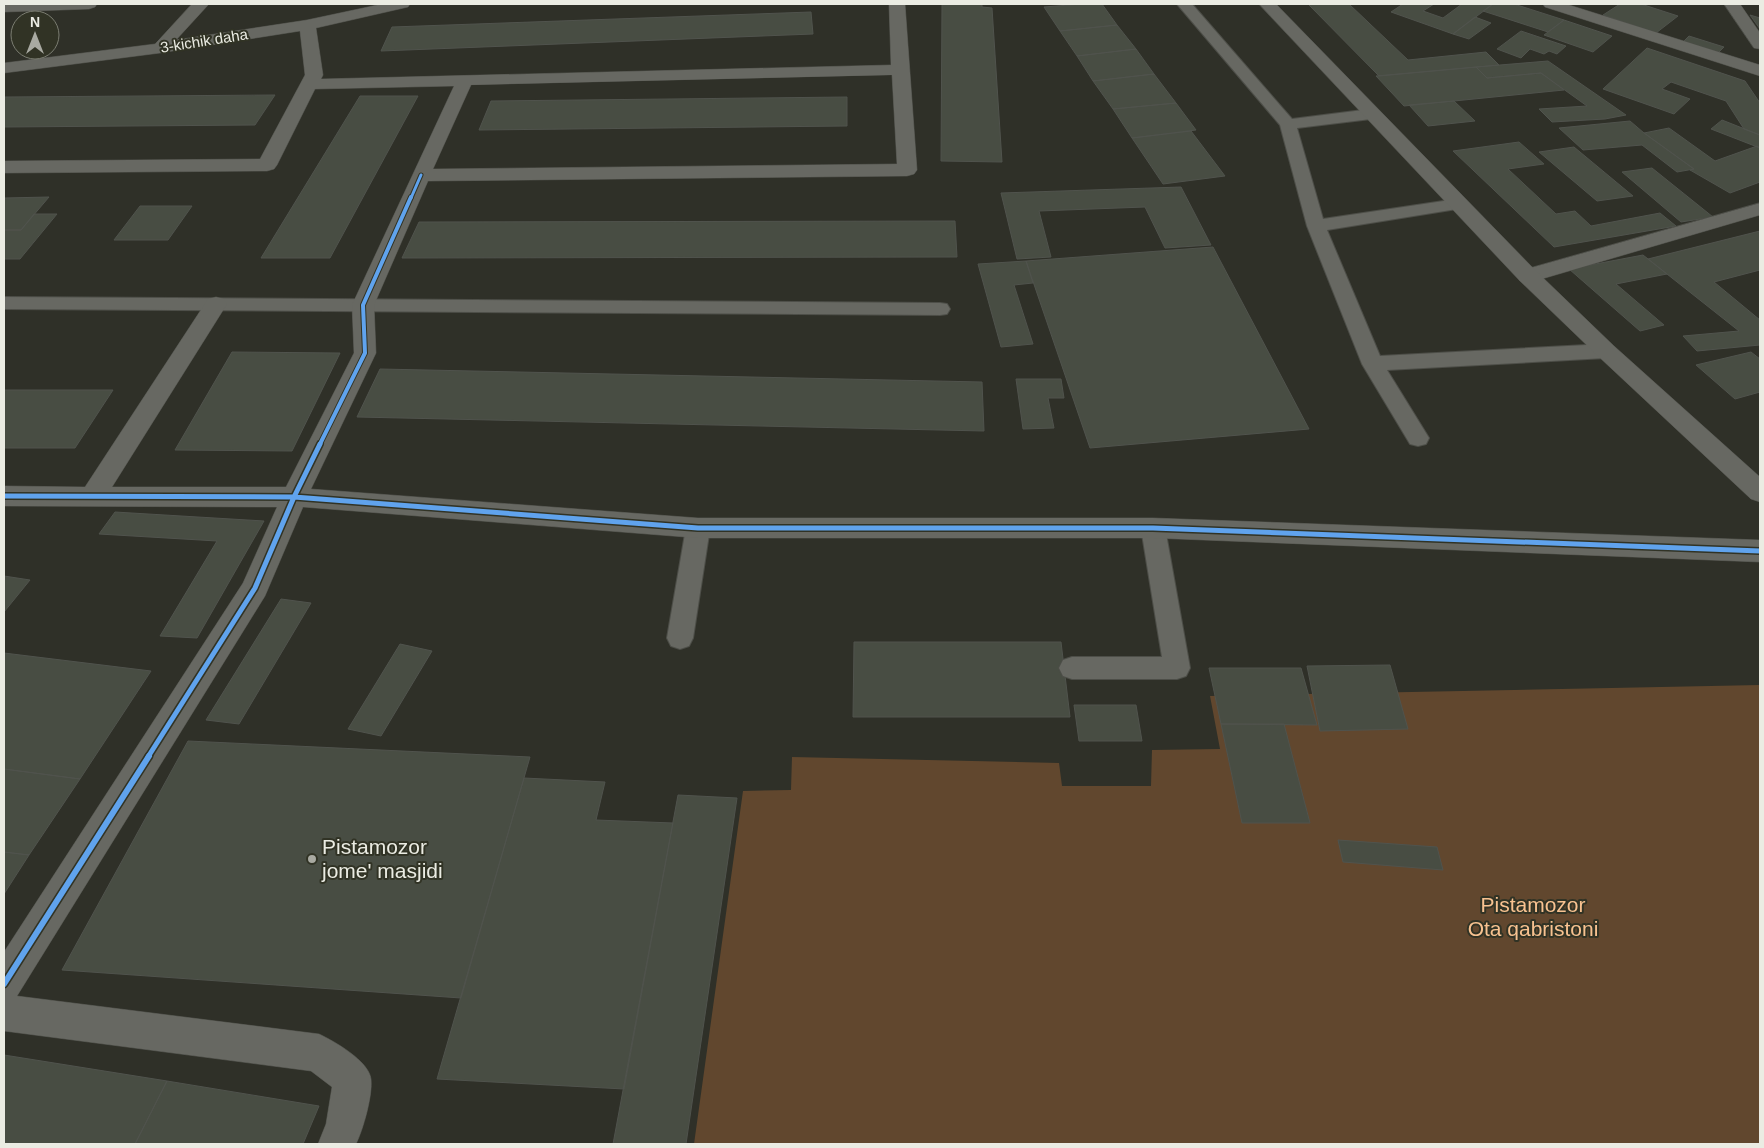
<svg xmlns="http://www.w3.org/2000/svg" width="1764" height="1148" font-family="Helvetica,sans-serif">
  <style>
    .green { fill: #61472e }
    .building { fill: #484d43; stroke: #50534d }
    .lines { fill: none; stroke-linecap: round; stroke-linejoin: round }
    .lane-casing { stroke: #4d4e48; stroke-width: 2 }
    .street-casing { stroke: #4d4e48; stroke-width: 1 }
    .secondary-casing { stroke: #4d4e48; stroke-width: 1 }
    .lane { fill: #676862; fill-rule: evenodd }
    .street { fill: #676862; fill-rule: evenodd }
    .secondary { fill: #676862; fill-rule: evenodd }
    .cycleway-far3-casing { stroke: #313325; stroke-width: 5 }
    .cycleway-far2-casing { stroke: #313325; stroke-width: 6 }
    .cycleway-far1-casing { stroke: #313325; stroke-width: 8 }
    .cycleway-casing { stroke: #313325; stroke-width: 9 }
    .cycleway-far3 { stroke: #60a3ed; stroke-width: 3 }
    .cycleway-far2 { stroke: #60a3ed; stroke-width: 4 }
    .cycleway-far1 { stroke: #60a3ed; stroke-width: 5 }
    .cycleway { stroke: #60a3ed; stroke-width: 6 }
    .poi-dot { fill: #a9aaa2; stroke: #313325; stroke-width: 2 }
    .labels { text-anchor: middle; stroke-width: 4; stroke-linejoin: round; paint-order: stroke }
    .far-street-label { font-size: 15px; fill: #ebece3; stroke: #313325 }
    .near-poi-label { font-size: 21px; fill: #ebece3; stroke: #313325; text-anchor: start }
    .near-park-label { font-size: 21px; fill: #f8c290; stroke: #313325 }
  </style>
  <rect width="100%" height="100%" fill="#2f3028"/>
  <!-- green -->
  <path class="green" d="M1760,685v459h-1066l49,-353 48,-1 1,-33 267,6 3,23h89l1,-36 68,-1 -10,-53z"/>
  <!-- building -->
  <path class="building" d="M942,4h40v3l10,1 10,154 -61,-1z
    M1082,4h20l15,21 -57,6 -16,-24z
    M1308,4h41l59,56 78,-8 13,13 -120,11z
    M1403,4h31l-11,7 20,7 19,-14h31l-40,30 -62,-22z
    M1493,4h21l50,16 -16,12 -65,-21z
    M1620,4h21l37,12 -22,17 -53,-18z
    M811,12l2,22 -432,17 11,-24z
    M1750,15l10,3v11z
    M1475,17l16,6 -22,16 -16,-5z
    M1564,20l48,16 -19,16 -49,-17z
    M1117,25l19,24 -59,7 -17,-25z
    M1521,31l45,15 -9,8 -8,-3 -5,3 -14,-5 -9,9 -24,-9z
    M1689,36l35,11 -7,7 -35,-11z
    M1647,48l98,33 15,22v32l-16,-6 -18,-28 -55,-19 -9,7 28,10 -16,15 -71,-25z
    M1136,49l18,25 -61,7 -16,-25z
    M1548,61l78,54 -21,4 -53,3 -13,-13 48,-3 -46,-33 -54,5 -11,-11z
    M1476,67l11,11 54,-5 23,17 -160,16 -28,-30z
    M1154,74l22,29 -63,6 -20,-28z
    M275,95l-20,30 -251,2v-30z
    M360,96h58l-88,162h-69z
    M847,97v29l-368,4 12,-29z
    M1454,101l21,20 -47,5 -19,-21z
    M1176,103l20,27 -64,8 -19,-29z
    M1722,120l38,15v13l-49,-19z
    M1630,121l14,12 50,36 -17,3 -35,-27 -59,5 -24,-22z
    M1669,128l46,33 42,-15 3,2v34l-30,11 -40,-23 4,-1 -50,-36z
    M1191,131l34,45 -62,8 -31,-46z
    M1519,142l25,22 -36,5 48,45 19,-3 16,15 69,-13 16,13 -122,21 -101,-96z
    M1574,147l59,49 -36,5 -58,-49z
    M1652,168l61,49 -32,5 -59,-50z
    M1181,187l30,58 -46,3 -20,-41 -106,4 12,46 -34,2 -16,-66z
    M49,197l-28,33h-17v-32z
    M140,206h52l-24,34h-54z
    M34,214h23l-37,45h-16v-29h17z
    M955,221l2,36 -555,1 17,-36z
    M1760,231v39l-46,12 46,38v25l-63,6 -14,-15 56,-5 -91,-72z
    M1213,247l96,182 -219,19 -64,-187z
    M1643,255l24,19 -51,10 48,41 -24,6 -71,-62z
    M1026,261l7,22 -19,2 19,59 -32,3 -23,-83z
    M232,352l108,1 -48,98 -117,-1z
    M1751,352l9,7v33l-25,7 -39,-34z
    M380,369l602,13 2,49 -627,-14z
    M1016,379h45l3,19h-16l6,30 -31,1z
    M4,390h109l-38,58h-71z
    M115,512l149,9 -67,117 -37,-2 57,-95 -118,-7z
    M4,576l26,4 -26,32z
    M281,599l30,4 -72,121 -33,-4z
    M854,642h207l9,75h-217z
    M400,644l32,7 -51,85 -33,-7z
    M4,653l147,18 -71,108 -76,-10z
    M1390,665l18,64 -88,2 -13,-65z
    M1209,668h92l16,57 -96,-1z
    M1074,705h62l6,36h-63z
    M1221,724h63l26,99h-68z
    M188,741l342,16 -69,241 -399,-28z
    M4,769l76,10 -51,76 -25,-3z
    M524,778l81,4 -9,38 77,3 -49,266 -187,-10z
    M678,795l59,3 -51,346h-73z
    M1338,840l99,7 6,23 -100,-8z
    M4,852l25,3 -25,39z
    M4,1055l163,26 -32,63h-131z
    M167,1081l152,25 -16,38h-168z"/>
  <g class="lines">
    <defs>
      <path id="lane" d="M1177,4h15l100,115 79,-10 6,2 2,3 -2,3 -6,2 -74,9 26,91 134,-20 6,1 3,4 -3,4 -6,1 -130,21 53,126 226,-12 7,2 3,5 -3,5 -7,2 -219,12 42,68 -3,6 -8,2 -8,-2 -48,-80 -55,-138 -27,-101z
        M4,297l936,6 7,1 3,5 -3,5 -7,1 -936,-6z
        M698,519l9,2 3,7 -17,110 -4,8 -9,3 -9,-3 -4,-8 19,-110 3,-7z
        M1153,519l9,2 3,7 25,140 -4,8 -9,3h-105l-9,-3 -4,-8 4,-8 9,-3h90l-21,-129 3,-7z"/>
      <path id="street" d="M4,4h93l-2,3 -6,2 -85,3z
        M192,4h17l-33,36 131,-20 75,-16h28l-2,3 -92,21 7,47 -2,4 570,-14 -2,-61h16l12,166 -3,4 -7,2 -479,5 -54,124 2,48 -65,136 387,29h455l607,22v22l-607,-24h-455l-395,-31 -38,89 -248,400 302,38c15,7 50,27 52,45 2,16 -8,51 -15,65h-38l8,-20 6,-37 -21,-16 -307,-40v-79l239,-369 34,-76 -273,-1v-20l81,1 123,-188 8,-2 8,2 3,5 -115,183h174l68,-134 -2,-48 102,-219 -139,3 -38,76 -3,4 -7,2 -263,2v-12l256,-2 45,-84 -5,-44 -140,22 -156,20v-10l151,-19zM892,75l5,89 -464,5 38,-84z
        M1543,4h23l194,61v11l-215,-69z
        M1724,4h16l20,29v16l-6,-1z
        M1760,203v12l-232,68 -8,-2 -3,-5 3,-5z"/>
      <path id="secondary" d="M1259,4h17l260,267 78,75 146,131v25l-9,-3 -153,-143 -78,-75z"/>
    </defs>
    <!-- lane casing -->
    <use href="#lane" class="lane-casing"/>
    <!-- street casing -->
    <use href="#street" class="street-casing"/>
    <!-- secondary casing -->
    <use href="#secondary" class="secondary-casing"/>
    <!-- lane -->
    <use href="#lane" class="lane"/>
    <!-- street -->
    <use href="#street" class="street"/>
    <!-- secondary -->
    <use href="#secondary" class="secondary"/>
    <defs>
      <path id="cycleway-far3" d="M411,198l10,-23"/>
      <path id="cycleway-far2" d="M319,446l46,-93 -2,-48 48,-108"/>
      <path id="cycleway-far1" d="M4,496l290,1 404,31h455l607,23
        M148,757l107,-169 39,-91 26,-53"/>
      <path id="cycleway" d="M4,984l145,-228"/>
    </defs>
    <!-- cycleway-far3 casing -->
    <use href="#cycleway-far3" class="cycleway-far3-casing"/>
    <!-- cycleway-far2 casing -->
    <use href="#cycleway-far2" class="cycleway-far2-casing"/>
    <!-- cycleway-far1 casing -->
    <use href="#cycleway-far1" class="cycleway-far1-casing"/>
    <!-- cycleway casing -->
    <use href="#cycleway" class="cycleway-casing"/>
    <!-- cycleway-far3 -->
    <use href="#cycleway-far3" class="cycleway-far3"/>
    <!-- cycleway-far2 -->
    <use href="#cycleway-far2" class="cycleway-far2"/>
    <!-- cycleway-far1 -->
    <use href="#cycleway-far1" class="cycleway-far1"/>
    <!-- cycleway -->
    <use href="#cycleway" class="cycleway"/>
  </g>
  <!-- markers -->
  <circle class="poi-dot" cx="312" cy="859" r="5"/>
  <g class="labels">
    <!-- far-street labels -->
    <g class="far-street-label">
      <text transform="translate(204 41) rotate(-9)" y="5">3-kichik daha</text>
    </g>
    <!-- near-poi labels -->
    <g class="near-poi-label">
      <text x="322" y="854">Pistamozor<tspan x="322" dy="24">jome' masjidi</tspan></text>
    </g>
    <!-- near-park labels -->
    <g class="near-park-label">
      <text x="1533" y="912">Pistamozor<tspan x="1533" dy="24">Ota qabristoni</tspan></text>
    </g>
  </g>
  <!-- border -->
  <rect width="1764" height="1148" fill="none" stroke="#ebece3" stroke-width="10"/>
  <!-- north arrow -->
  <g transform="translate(35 35)"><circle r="24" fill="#313325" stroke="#7b7d71"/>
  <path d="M0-4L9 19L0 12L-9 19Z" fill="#a9aaa2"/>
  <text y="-8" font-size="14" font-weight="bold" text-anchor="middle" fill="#ebece3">N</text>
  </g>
</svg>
